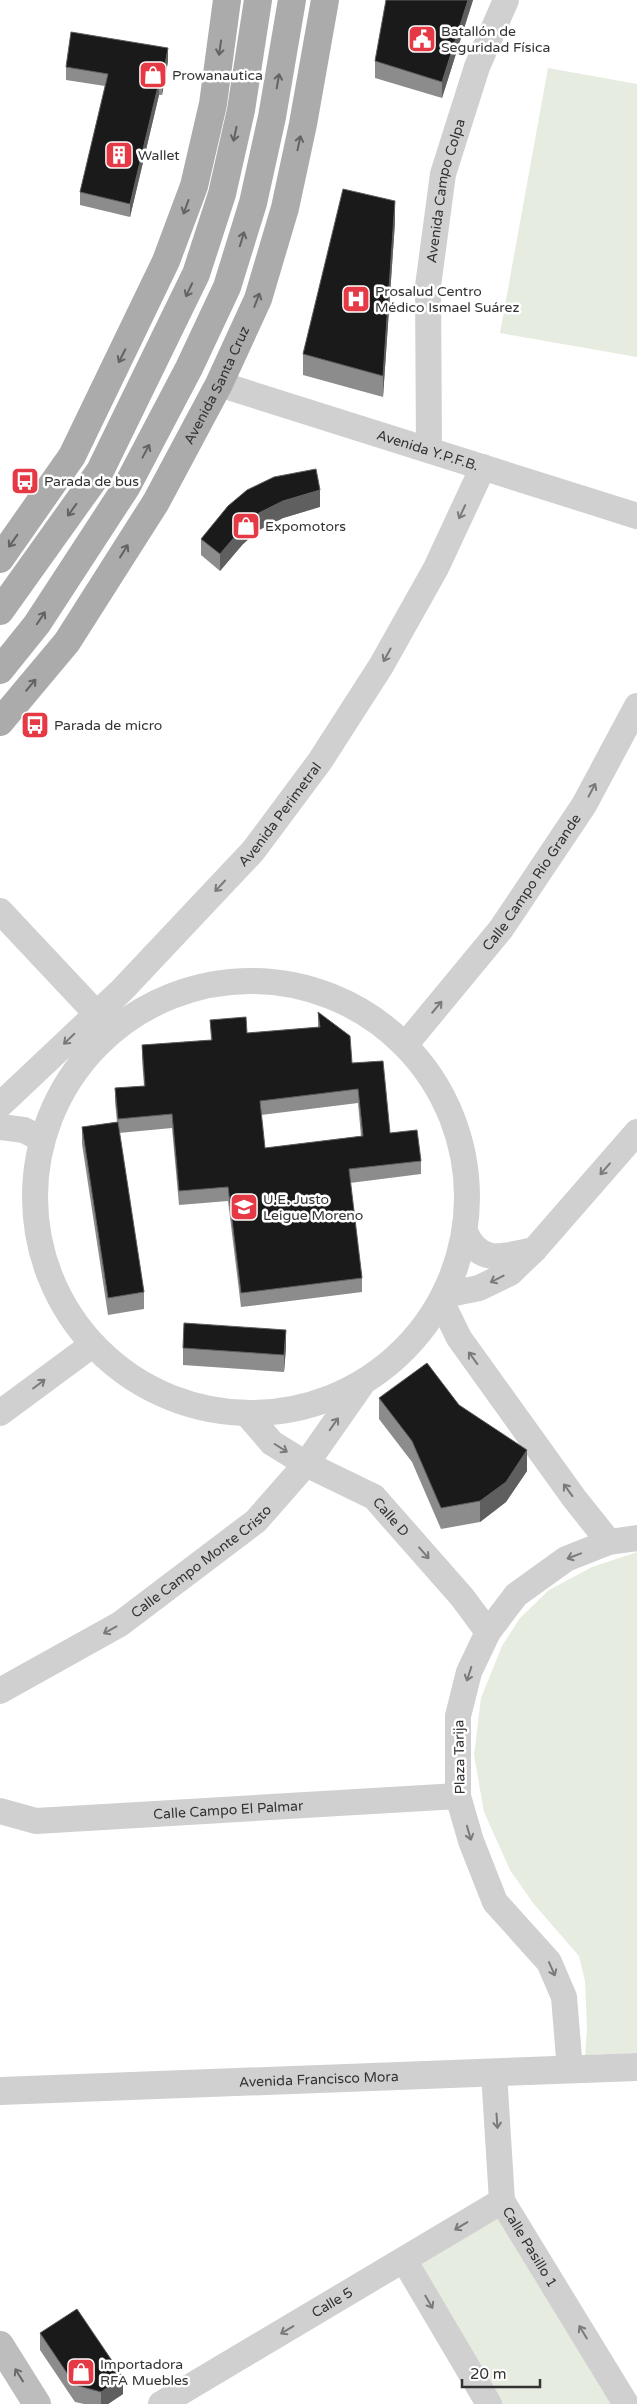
<svg xmlns="http://www.w3.org/2000/svg" width="637" height="2404" font-family="'Varela Round',sans-serif">
  <style>
    .green { fill: #e6ecdf }
    .lines { fill: none; stroke-linecap: round; stroke-linejoin: round }
    .minor { stroke: #d0d0d0; stroke-width: 26 }
    .tertiary { stroke: #d0d0d0; stroke-width: 28 }
    .secondary { stroke: #bdbdbd; stroke-width: 28 }
    .primary { stroke: #ababab; stroke-width: 28 }
    .wall { fill: #8c8c8c; fill-rule: evenodd }
    .shaded-wall { fill: #5f5f5f }
    .building { fill: #1a1a1a; stroke: #5f5f5f; fill-rule: evenodd }
    .oneway { stroke: #636363 }
    .oneway2 { stroke: #7a7a7a }
    .oneway3 { stroke: #6a6a6a }
    .labels { text-anchor: middle; stroke-width: 5; stroke-linejoin: round; paint-order: stroke }
    .poi-label { font-size: 14px; fill: #333; stroke: #fff; text-anchor: start }
    .street-label { font-size: 14px; fill: #333; stroke: #fff }
  </style>
  <rect width="100%" height="100%" fill="#fff"/>
  <!-- green -->
  <path class="green" d="M548,68l89,16v273l-137,-24z
    M637,1552v501l-52,2 2,-27 -2,-47 -6,-25 -46,-53 -23,-33 -26,-58 -10,-57 7,-57 21,-52 18,-28 29,-28 43,-23z
    M501,2216l113,188h-112l-83,-141z"/>
  <g class="lines">
    <!-- minor -->
    <g class="minor">
      <path id="s1" d="M219,384l418,132"/>
      <path id="s2" d="M429,450l-1,-164 15,-112 34,-107 29,-67"/>
      <path d="M0,911l108,115"/>
      <circle cx="251" cy="1197" r="216"/>
      <path id="s3" d="M406,1044l95,-115 83,-124 53,-99"/>
      <path id="s4" d="M0,1105l122,-115 131,-139 67,-90 61,-95 55,-98 47,-101"/>
      <path d="M0,1127l24,3 17,9"/>
      <path d="M466,1234c15,33 41,21 68,16"/>
      <path d="M445,1295l34,-7 31,-15 25,-24 102,-117"/>
      <path d="M442,1303l17,35 115,160 35,44"/>
      <path d="M0,1413l92,-68"/>
      <path id="s5" d="M247,1414l25,29 34,21 68,33 88,100 26,35"/>
      <path id="s6" d="M0,1691l120,-67 136,-103 50,-57 56,-80"/>
      <path id="s7" d="M0,1811l36,10 422,-25"/>
      <path d="M570,2070l-6,-73 -15,-35 -54,-60 -24,-61 -13,-45v-80l11,-44 19,-40 28,-37 50,-36 43,-17 28,-4"/>
      <path id="s8" d="M494,2073l8,128 124,203"/>
      <path d="M404,2260l85,144"/>
      <path id="s9" d="M161,2404l341,-203"/>
    </g>
    <!-- tertiary -->
    <path class="tertiary" id="s10" d="M0,2091l637,-24"/>
    <!-- secondary -->
    <path class="secondary" d="M0,2345l37,59"/>
    <!-- primary -->
    <g class="primary">
      <path d="M0,559l72,-103 94,-195 28,-75 19,-82 14,-104"/>
      <path d="M0,611l100,-140 96,-197 26,-80 19,-84 17,-110"/>
      <path d="M0,670l37,-46 90,-138 62,-118 38,-81 26,-84 19,-86 20,-117"/>
      <path id="s11" d="M0,722l67,-80 89,-140 63,-118 39,-85 27,-91 18,-84 22,-124"/>
    </g>
  </g>
  <!-- wall -->
  <path class="wall" d="M473,0l-31,98 -67,-20v-17z
    M168,61l-6,34h-3l-29,122 -50,-12v-13l25,-106 -39,-6v-13z
    M395,222l-12,175 -80,-22v-21z
    M320,507l-37,11 -24,12 -16,14 -23,27 -19,-16v-16z
    M318,1012l34,51 38,70 31,28v13l-71,9 12,95v14l-121,15 -13,-106 -49,4 -7,-77 -53,5 25,159v17l-36,6 -26,-171v-17l35,-5 -2,-20v-14l29,-2 -2,-27v-14l69,-5 -1,-20 37,13 71,-6zM358,1103l3,33 -96,12 -4,-33z
    M286,1347l-2,25 -101,-7v-17z
    M379,1398l80,7 68,66 -21,31 -26,20 -39,7 -29,-67 -33,-43z
    M40,2333l83,61 -15,10h-24l-9,-2 -35,-52z"/>
  <!-- shaded-wall -->
  <path class="shaded-wall" d="M468,0h5l-31,98v-16z
    M168,48v13l-6,34v-13z
    M159,82v13l-29,122v-13z
    M395,201v21l-12,175v-21z
    M320,490v17l-37,11 -24,12 -16,14 -23,27v-17l23,-27 16,-14 24,-12z
    M286,1330v17l-2,25v-17z
    M527,1450v21l-21,31 -26,20v-21z
    M123,2377v17l-15,10h-7v-12z"/>
  <!-- building -->
  <path class="building" d="M386,0h82l-26,82 -67,-21z
    M71,32l97,16 -6,34h-3l-29,122 -50,-12 28,-118 -42,-7z
    M343,189l52,12 -12,175 -80,-22z
    M316,469l4,21 -37,11 -24,12 -16,14 -23,27 -19,-15 27,-33 19,-16 27,-13z
    M318,1012l32,24 2,27 31,-2 7,72 27,-3 4,31 -72,8 13,109 -121,15 -13,-106 -49,4 -7,-77 -54,5 -3,-31 30,-2 -3,-41 70,-5 -2,-20 36,-3 1,16 73,-6zM358,1089l5,47 -98,12 -5,-47z
    M118,1122l26,170 -36,6 -26,-171z
    M184,1323l102,7 -2,25 -101,-7z
    M427,1363l32,42 68,45 -21,32 -26,19 -39,7 -29,-67 -33,-43z
    M77,2309l46,68 -22,15 -26,-7 -35,-52z"/>
  <!-- one-way arrows -->
  <defs><path id="oneway-shaft" d="M-6 0H5M1.5-3L5.5 0L1.5 3" fill="none" stroke-width="1.6" stroke-linecap="round" stroke-linejoin="round" transform="scale(1.25)"/></defs>
  <g class="oneway">
    <use href="#oneway-shaft" transform="translate(220 48) rotate(98)"/>
    <use href="#oneway-shaft" transform="translate(278 81) rotate(-80)"/>
    <use href="#oneway-shaft" transform="translate(235 134) rotate(102)"/>
    <use href="#oneway-shaft" transform="translate(299 143) rotate(-78)"/>
    <use href="#oneway-shaft" transform="translate(186 207) rotate(110)"/>
    <use href="#oneway-shaft" transform="translate(242 239) rotate(-73)"/>
    <use href="#oneway-shaft" transform="translate(189 290) rotate(115)"/>
    <use href="#oneway-shaft" transform="translate(257 300) rotate(-69)"/>
    <use href="#oneway-shaft" transform="translate(122 356) rotate(117)"/>
    <use href="#oneway-shaft" transform="translate(146 451) rotate(-62)"/>
    <use href="#oneway-shaft" transform="translate(72 510) rotate(126)"/>
    <use href="#oneway-shaft" transform="translate(13 541) rotate(125)"/>
    <use href="#oneway-shaft" transform="translate(124 551) rotate(-58)"/>
    <use href="#oneway-shaft" transform="translate(41 618) rotate(-56)"/>
    <use href="#oneway-shaft" transform="translate(31 685) rotate(-50)"/>
  </g>
  <g class="oneway2">
    <use href="#oneway-shaft" transform="translate(462 512) rotate(115)"/>
    <use href="#oneway-shaft" transform="translate(387 655) rotate(119)"/>
    <use href="#oneway-shaft" transform="translate(592 790) rotate(-62)"/>
    <use href="#oneway-shaft" transform="translate(220 886) rotate(133)"/>
    <use href="#oneway-shaft" transform="translate(437 1007) rotate(-50)"/>
    <use href="#oneway-shaft" transform="translate(69 1039) rotate(136)"/>
    <use href="#oneway-shaft" transform="translate(605 1169) rotate(131)"/>
    <use href="#oneway-shaft" transform="translate(497 1279) rotate(153)"/>
    <use href="#oneway-shaft" transform="translate(473 1358) rotate(-126)"/>
    <use href="#oneway-shaft" transform="translate(39 1384) rotate(-37)"/>
    <use href="#oneway-shaft" transform="translate(334 1424) rotate(-55)"/>
    <use href="#oneway-shaft" transform="translate(281 1448) rotate(32)"/>
    <use href="#oneway-shaft" transform="translate(568 1490) rotate(-126)"/>
    <use href="#oneway-shaft" transform="translate(424 1553) rotate(49)"/>
    <use href="#oneway-shaft" transform="translate(574 1556) rotate(159)"/>
    <use href="#oneway-shaft" transform="translate(110 1630) rotate(151)"/>
    <use href="#oneway-shaft" transform="translate(469 1674) rotate(108)"/>
    <use href="#oneway-shaft" transform="translate(469 1833) rotate(74)"/>
    <use href="#oneway-shaft" transform="translate(552 1969) rotate(66)"/>
    <use href="#oneway-shaft" transform="translate(497 2121) rotate(86)"/>
    <use href="#oneway-shaft" transform="translate(461 2226) rotate(149)"/>
    <use href="#oneway-shaft" transform="translate(429 2302) rotate(60)"/>
    <use href="#oneway-shaft" transform="translate(287 2330) rotate(149)"/>
    <use href="#oneway-shaft" transform="translate(583 2332) rotate(-121)"/>
  </g>
  <use class="oneway3" href="#oneway-shaft" transform="translate(19 2375) rotate(-122)"/>
  <!-- icons -->
  <defs>
    <symbol id="civic-square" viewBox="-11 -11 22 22"><rect x="-9" y="-9" width="18" height="18" rx="4" fill="#e63946" stroke="#fff"/><path d="M-.6-6.5H3V-4.5H.6V-3L4-1V1h2V6H-6V1h2V-1L-.6-3ZM-1.2 2.5V6h2.4V2.5Z" fill="#fff"/></symbol>
    <symbol id="shop-square" viewBox="-11 -11 22 22"><rect x="-9" y="-9" width="18" height="18" rx="4" fill="#e63946" stroke="#fff"/><path d="M-5-2.5h2.3a2.7 3.5 0 0 1 5.4 0H5L5.5 6h-11ZM-1.5-2.5h3a1.5 2.3 0 0 0-3 0Z" fill="#fff"/></symbol>
    <symbol id="building-square" viewBox="-11 -11 22 22"><rect x="-9" y="-9" width="18" height="18" rx="4" fill="#e63946" stroke="#fff"/><path d="M-4-6H4V6H1V3H-1V6H-4ZM-2.5-4.3h1.7v1.8h-1.7ZM.8-4.3h1.7v1.8H.8ZM-2.5-1h1.7V.8h-1.7ZM.8-1h1.7V.8H.8Z" fill="#fff"/></symbol>
    <symbol id="hospital-square" viewBox="-11 -11 22 22"><rect x="-9" y="-9" width="18" height="18" rx="4" fill="#e63946" stroke="#fff"/><path d="M-5-5h3v3.5h4V-5h3V5h-3V1.5h-4V5h-3Z" fill="#fff"/></symbol>
    <symbol id="bus-square" viewBox="-11 -11 22 22"><rect x="-9" y="-9" width="18" height="18" rx="4" fill="#e63946" stroke="#fff"/><path d="M-5-6H5V4H4V6H2V4H-2V6H-4V4H-5ZM-3.5-4V0h7V-4ZM-3.5 1.2v1.5H-2V1.2ZM2 1.2v1.5H3.5V1.2Z" fill="#fff"/></symbol>
    <symbol id="school-square" viewBox="-11 -11 22 22"><rect x="-9" y="-9" width="18" height="18" rx="4" fill="#e63946" stroke="#fff"/><path d="M0-5L7-2L0 1L-7-2ZM-4 1L0 2.5L4 1V4Q0 6-4 4Z" fill="#fff"/></symbol>
  </defs>
  <g fill-rule="evenodd">
    <use href="#civic-square" x="406" y="23" width="32" height="32"/>
    <use href="#shop-square" x="137" y="59" width="32" height="32"/>
    <use href="#building-square" x="103" y="139" width="32" height="32"/>
    <use href="#hospital-square" x="340" y="283" width="32" height="32"/>
    <use href="#bus-square" x="9" y="465" width="32" height="32"/>
    <use href="#shop-square" x="230" y="510" width="32" height="32"/>
    <use href="#bus-square" x="19" y="709" width="32" height="32"/>
    <use href="#school-square" x="228" y="1191" width="32" height="32"/>
    <use href="#shop-square" x="65" y="2356" width="32" height="32"/>
  </g>
  <g class="labels">
    <!-- poi labels -->
    <g class="poi-label">
      <text x="441" y="36">Batallón de<tspan x="441" dy="16">Seguridad Física</tspan></text>
      <text x="172" y="80">Prowanautica</text>
      <text x="138" y="160">Wallet</text>
      <text x="375" y="296">Prosalud Centro<tspan x="375" dy="16">Médico Ismael Suárez</tspan></text>
      <text x="44" y="486">Parada de bus</text>
      <text x="265" y="531">Expomotors</text>
      <text x="54" y="730">Parada de micro</text>
      <text x="263" y="1204">U.E. Justo<tspan x="263" dy="16">Leigue Moreno</tspan></text>
      <text x="100" y="2369">Importadora<tspan x="100" dy="16">RFA Muebles</tspan></text>
    </g>
    <!-- street labels -->
    <g class="street-label">
      <text dy="5" stroke="none"><textPath href="#s2" startOffset="261">Avenida Campo Colpa</textPath></text>
      <text dy="5" stroke="none"><textPath href="#s11" startOffset="402">Avenida Santa Cruz</textPath></text>
      <text dy="5" stroke="none"><textPath href="#s1" startOffset="219">Avenida Y.P.F.B.</textPath></text>
      <text dy="5" stroke="none"><textPath href="#s4" startOffset="404">Avenida Perimetral</textPath></text>
      <text dy="5" stroke="none"><textPath href="#s3" startOffset="205">Calle Campo Río Grande</textPath></text>
      <text dy="5" stroke="none"><textPath href="#s5" startOffset="180">Calle D</textPath></text>
      <text dy="5" stroke="none"><textPath href="#s6" startOffset="240">Calle Campo Monte Cristo</textPath></text>
      <text transform="translate(459 1757) rotate(-91)" y="5">Plaza Tarija</text>
      <text dy="5" stroke="none"><textPath href="#s7" startOffset="230">Calle Campo El Palmar</textPath></text>
      <text dy="5" stroke="none"><textPath href="#s10" startOffset="319">Avenida Francisco Mora</textPath></text>
      <text dy="5" stroke="none"><textPath href="#s8" startOffset="182">Calle Pasillo 1</textPath></text>
      <text dy="5" stroke="none"><textPath href="#s9" startOffset="199">Calle 5</textPath></text>
    </g>
  </g>
  <!-- scale -->
  <path d="M462 2379v8h78v-8" fill="none" stroke="#333333" stroke-width="2.5"/>
  <text x="470" y="2379" font-size="15" fill="#333333" stroke="#ffffff" stroke-width="4" paint-order="stroke">20 m</text>
</svg>
